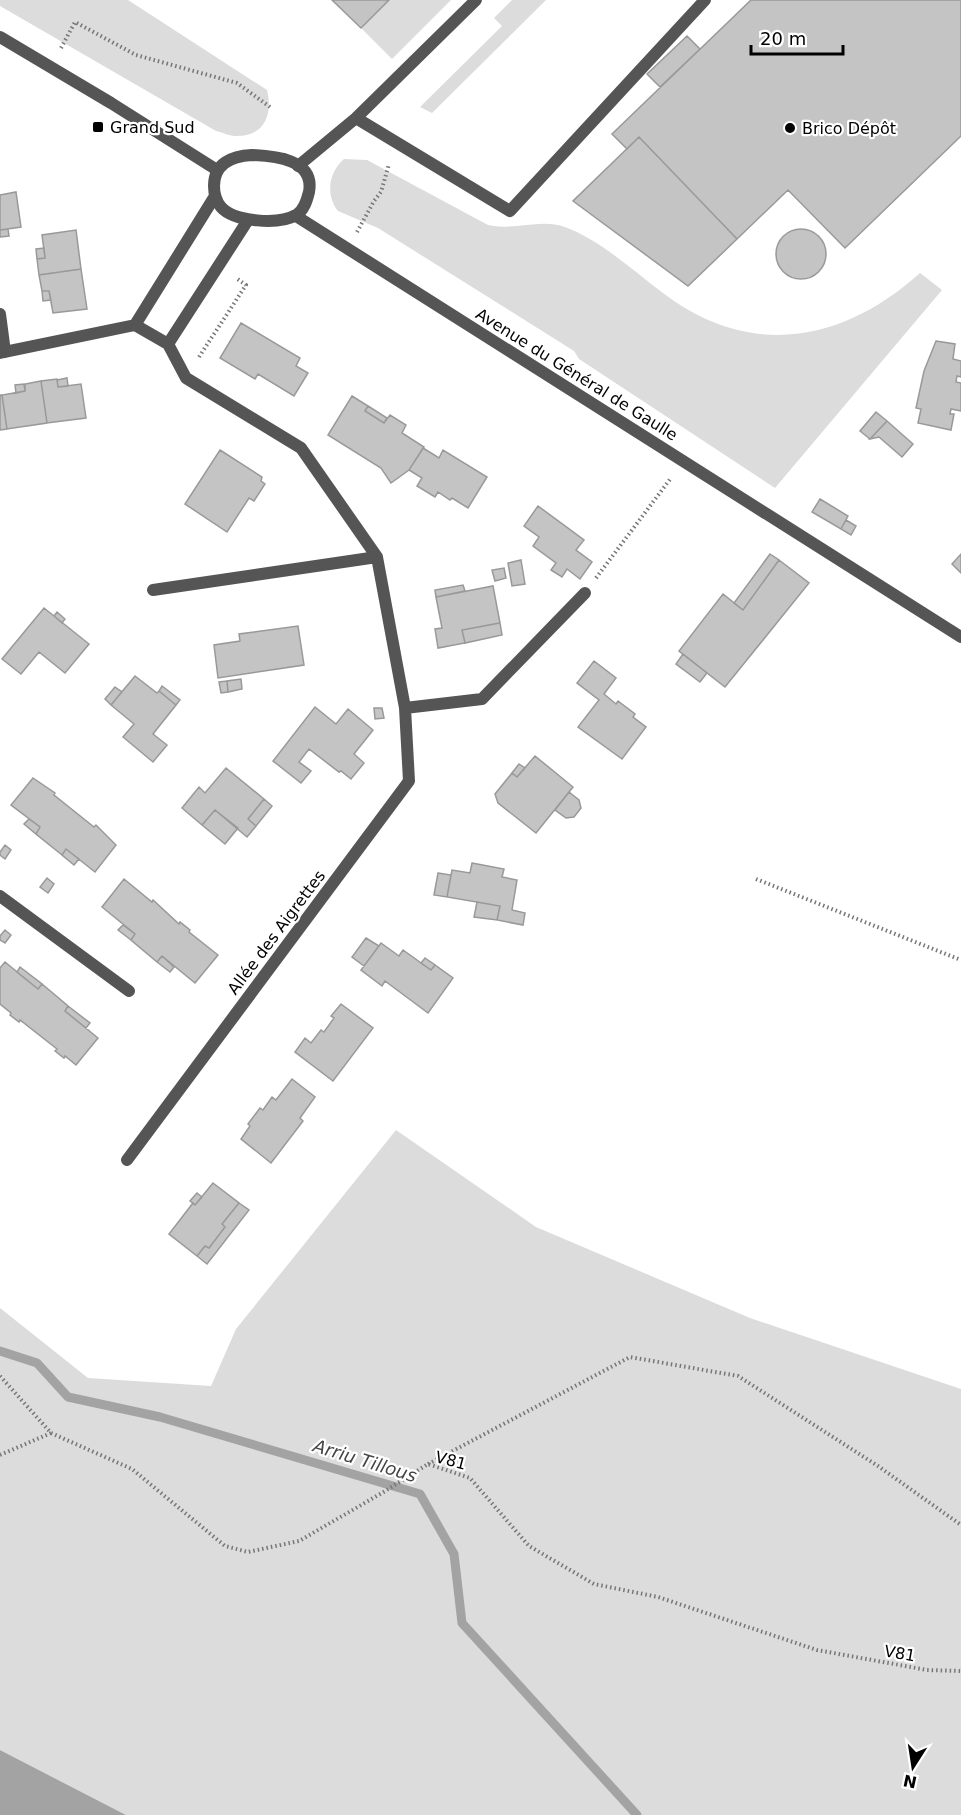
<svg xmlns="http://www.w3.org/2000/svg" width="961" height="1815" font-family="'DejaVu Sans',sans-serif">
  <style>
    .green { fill: #dcdcdc }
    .water { fill: #a3a3a3 }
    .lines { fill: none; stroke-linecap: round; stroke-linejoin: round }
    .stream { stroke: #a3a3a3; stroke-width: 9 }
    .building { fill: #c4c4c4; stroke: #999; stroke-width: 1.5 }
    .path { stroke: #777; stroke-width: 4; stroke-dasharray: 1.5 3; stroke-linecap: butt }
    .service { stroke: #555; stroke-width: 12 }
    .minor { stroke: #555; stroke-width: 12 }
    .tertiary { stroke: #555; stroke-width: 12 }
    .poi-dot { fill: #000; stroke: #fff; stroke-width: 2 }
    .labels { text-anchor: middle; stroke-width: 4.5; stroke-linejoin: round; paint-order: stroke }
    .poi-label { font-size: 16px; fill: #000; stroke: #fff; text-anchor: start }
    .street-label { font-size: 16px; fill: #000; stroke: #fff }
    .water-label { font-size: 18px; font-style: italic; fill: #444; stroke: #fff }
  </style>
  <rect width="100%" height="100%" fill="#fff"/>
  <!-- green -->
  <path class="green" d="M0,0h128l139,90c6,24 -2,47 -32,46 -6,0 -13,-4 -19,-5l-216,-125z
    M389,0h62l-59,59 -31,-31z
    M512,0h34l-114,113 -12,-6 82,-81 -8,-8z
    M344,159l23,1 121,65c26,6 53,-7 77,2 37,14 67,43 98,66 87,66 179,50 257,-20l22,17 -167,198 -196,-129 -5,-8 -196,-123 -40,-17c-13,-17 -9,-39 6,-52z
    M396,1130l140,97 214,91 211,71v426h-835l-126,-65v-442l88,70 123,8 25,-57z"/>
  <!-- water -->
  <path class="water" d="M0,1750l126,65h-126z"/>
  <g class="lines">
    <!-- stream -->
    <path class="stream" d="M0,1351l37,12 31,34 92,20 260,77 34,60 8,69 175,192"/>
  </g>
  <!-- building -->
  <path class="building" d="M332,0h57l-28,28z
    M751,0h210v136l-116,112 -57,-58 -51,49 -98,-102 -12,12 -15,-15z
    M687,36l13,13 -40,38 -13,-13z
    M639,137l98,102 -49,47 -115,-85z
    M16,192l5,35 -21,3v-35z
    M8,229l1,7 -9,1v-7z
    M776 254a25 25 0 1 1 50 0a25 25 0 1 1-50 0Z
    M76,230l5,39 -42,6 -2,-16 8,-1 -3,-23z
    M44,248l1,10 -8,1 -1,-10z
    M81,269l6,40 -34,4 -4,-22h-7l-3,-16z
    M42,291h7l2,9 -8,1z
    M241,323l59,35 -4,8 12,7 -14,23 -36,-22 -3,5 -35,-21z
    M936,341l19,3 -2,15 8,2v16l-4,-1 -1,6 5,1v28l-10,-2 -1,5h4l-3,16 -33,-7 3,-14 -5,-1 8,-37z
    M67,378l1,8 -10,1 -1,-7z
    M57,379l1,8 23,-3 5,34 -39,5 -6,-42z
    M41,381l6,42 -40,6 -5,-34 23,-4v-7z
    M24,384l1,7 -9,2 -1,-8z
    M0,395h2l5,34 -7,1z
    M352,396l16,10 -3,5 19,12 6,-8 16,10 -4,8 22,14 -15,23 -18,13 -10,-15 -53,-33z
    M368,406l19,12 -3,5 -19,-12z
    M876,412l11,9 -17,18 -10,-8z
    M887,421l26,23 -11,13 -23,-20 -9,2z
    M423,448l16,10 4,-8 44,27 -19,31 -16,-10 -2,2 -12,-8 -3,5 -18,-11 5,-8 -13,-8z
    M220,450l42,27 -1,4 4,3 -11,17 -5,-3 -22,34 -42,-28z
    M820,499l28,17 -7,13 -29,-17z
    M538,506l46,34 -8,10 16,12 -12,17 -13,-10 -5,8 -11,-7 5,-7 -23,-17 6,-9 -15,-11z
    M846,520l10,6 -5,9 -10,-6z
    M770,554l9,6 -36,50 -9,-7z
    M961,554v19l-9,-9z
    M521,560l4,24 -13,2 -4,-23z
    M779,560l30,23 -84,104 -46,-36 44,-57 20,16z
    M504,568l2,10 -11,3 -3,-11z
    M463,585l2,6 -29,6 -1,-7z
    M493,586l7,37 -38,7 3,13 -27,5 -3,-19 7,-1 -6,-31z
    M44,608l45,36 -24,29 -26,-21 -18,22 -19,-15z
    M57,612l8,7 -3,4 -8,-7z
    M500,623l2,12 -37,8 -3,-13z
    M298,626l6,39 -86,13 -4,-33 26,-4 -1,-7z
    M683,654l24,19 -7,9 -24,-18z
    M594,661l22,17 -12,16 12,10 2,-3 17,13 -2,3 13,10 -24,32 -44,-32 21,-27 -22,-17z
    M135,676l22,17 2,-2 17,14 -23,29 14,11 -14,17 -30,-25 11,-13 -23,-19z
    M241,679l1,10 -14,3 -1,-11z
    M227,681l1,11 -7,1 -2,-11z
    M162,686l18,14 -4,5 -17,-14z
    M115,687l7,5 -11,13 -6,-6z
    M315,707l21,17 12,-15 25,21 -19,24 10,9 -13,16 -10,-8 -2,1 -30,-23 -10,13 12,9 -10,12 -28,-22z
    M374,708h8l2,10 -9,1z
    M535,756l38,31 -37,46 -38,-30 -3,-9 17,-21 5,4z
    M519,764l6,4 -8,9 -5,-4z
    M226,768l38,31 -16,20 8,7 -9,11 -32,-27 -13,15 -20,-17 17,-21 6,6z
    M33,778l22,15 -1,2 40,32 2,-2 20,20 -21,27 -29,-23 -4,6 -26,-21 4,-7 -29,-22z
    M569,792l10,8 2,8 -7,9 -8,1 -11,-8z
    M264,799l8,7 -16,20 -8,-7z
    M215,810l23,18 -13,16 -23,-19z
    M29,819l11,8 -4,7 -12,-10z
    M5,845l6,5 -6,9 -5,-4v-3z
    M66,849l13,10 -5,6 -12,-10z
    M472,863l32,6 -2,8 15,3 -5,30 13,3 -2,12 -26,-5 3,-14 -53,-9 5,-27 18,3z
    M438,873l13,2 -4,22 -13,-2z
    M47,878l7,6 -6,9 -8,-6z
    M124,879l28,23 1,-2 26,24 1,-2 10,8 -1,2 29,23 -23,28 -33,-27 -5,6 -26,-22 4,-6 -33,-27z
    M477,902l23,4 -3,14 -23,-3z
    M123,925l12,9 -4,6 -13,-10z
    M5,930l6,5 -6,8 -5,-3v-4z
    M366,938l13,8 -15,20 -12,-9z
    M381,943l18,13 4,-6 28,20 4,-5 18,13 -25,35 -43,-32 -3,5 -21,-16z
    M162,956l12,11 -4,5 -13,-10z
    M425,958l10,7 -4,5 -10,-7z
    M5,962l33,27 4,-5 26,22 -3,5 33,27 -22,27 -11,-9 -1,2 -9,-7 2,-2 -37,-29 -1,2 -9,-7 1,-2 -11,-9v-36z
    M20,967l22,17 -4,5 -21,-17z
    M341,1004l32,24 -40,53 -38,-29 10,-14 6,5 10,-13 3,2 10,-14 -3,-2z
    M68,1006l22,17 -4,5 -21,-17z
    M292,1079l23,18 -15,21 3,3 -32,42 -30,-24 9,-13 -2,-2 12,-16 3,2 9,-13 4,3z
    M213,1183l26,20 -17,21 3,3 -16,21 -4,-2 -8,10 -28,-22 24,-31 2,2z
    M197,1193l5,4 -7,8 -5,-4z
    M239,1203l10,7 -42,54 -10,-8 8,-10 4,2 16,-21 -3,-3z"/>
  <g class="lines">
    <!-- path -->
    <path class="path" d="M61,48l14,-26 61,33 101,28 33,24
      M357,232l17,-31 7,-9 8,-28
      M199,357l47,-72 -10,-7
      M596,578l75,-100
      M756,879l205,81
      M0,1376l51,57 81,36 93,77 23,6 51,-11 83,-48 46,-29 42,14 59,68 65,38 64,13 159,53 110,20 34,1
      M0,1455l51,-22
      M428,1464l202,-107 108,19 140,90 83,59"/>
    <!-- service -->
    <path class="service" d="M356,118l154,93 195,-211
      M298,166l58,-48 120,-118"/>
    <!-- minor -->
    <path class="minor" d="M0,314l5,38
      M135,325l80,-129
      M168,344l80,-124
      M0,353l135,-28 33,19
      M153,590l224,-33
      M405,708l77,-9 103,-106
      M0,896l129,95
      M127,1160l282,-379 -4,-73 -28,-151 -76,-109 -115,-70 -18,-34"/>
    <!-- tertiary -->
    <path class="tertiary" d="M0,37l111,66 106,67
      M252,155c22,1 63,4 57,37 -2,8 -5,19 -13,23 -17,10 -62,7 -75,-8 -5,-6 -7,-13 -7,-21 0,-23 18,-30 38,-31z
      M296,216l665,421"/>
  </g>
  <!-- markers -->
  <g class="poi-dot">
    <rect x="92" y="121" width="12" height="12" rx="3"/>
    <circle cx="790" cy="128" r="6"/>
  </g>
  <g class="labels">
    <!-- poi labels -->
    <g class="poi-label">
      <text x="110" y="133">Grand Sud</text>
      <text x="802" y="134">Brico Dépôt</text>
    </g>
    <!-- street labels -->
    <g class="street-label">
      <text transform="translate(577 374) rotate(32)" y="6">Avenue du Général de Gaulle</text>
      <text transform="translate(276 932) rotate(-53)" y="6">Allée des Aigrettes</text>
      <text transform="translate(451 1460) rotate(15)" y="6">V81</text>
      <text transform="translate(900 1653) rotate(10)" y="6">V81</text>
    </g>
    <!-- water labels -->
    <g class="water-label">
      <text transform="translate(365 1461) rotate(17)" y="6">Arriu Tillous</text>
    </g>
  </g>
  <!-- north arrow -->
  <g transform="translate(913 1767) rotate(192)" stroke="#ffffff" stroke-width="4.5" paint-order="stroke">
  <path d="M0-4.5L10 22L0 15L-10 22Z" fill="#000000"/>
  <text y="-9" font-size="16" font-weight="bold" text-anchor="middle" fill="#000000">N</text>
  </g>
  <!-- scale -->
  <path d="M751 45v9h92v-9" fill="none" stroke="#000000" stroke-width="3"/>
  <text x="760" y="45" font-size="18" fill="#000000" stroke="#ffffff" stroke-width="4.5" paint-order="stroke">20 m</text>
</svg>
